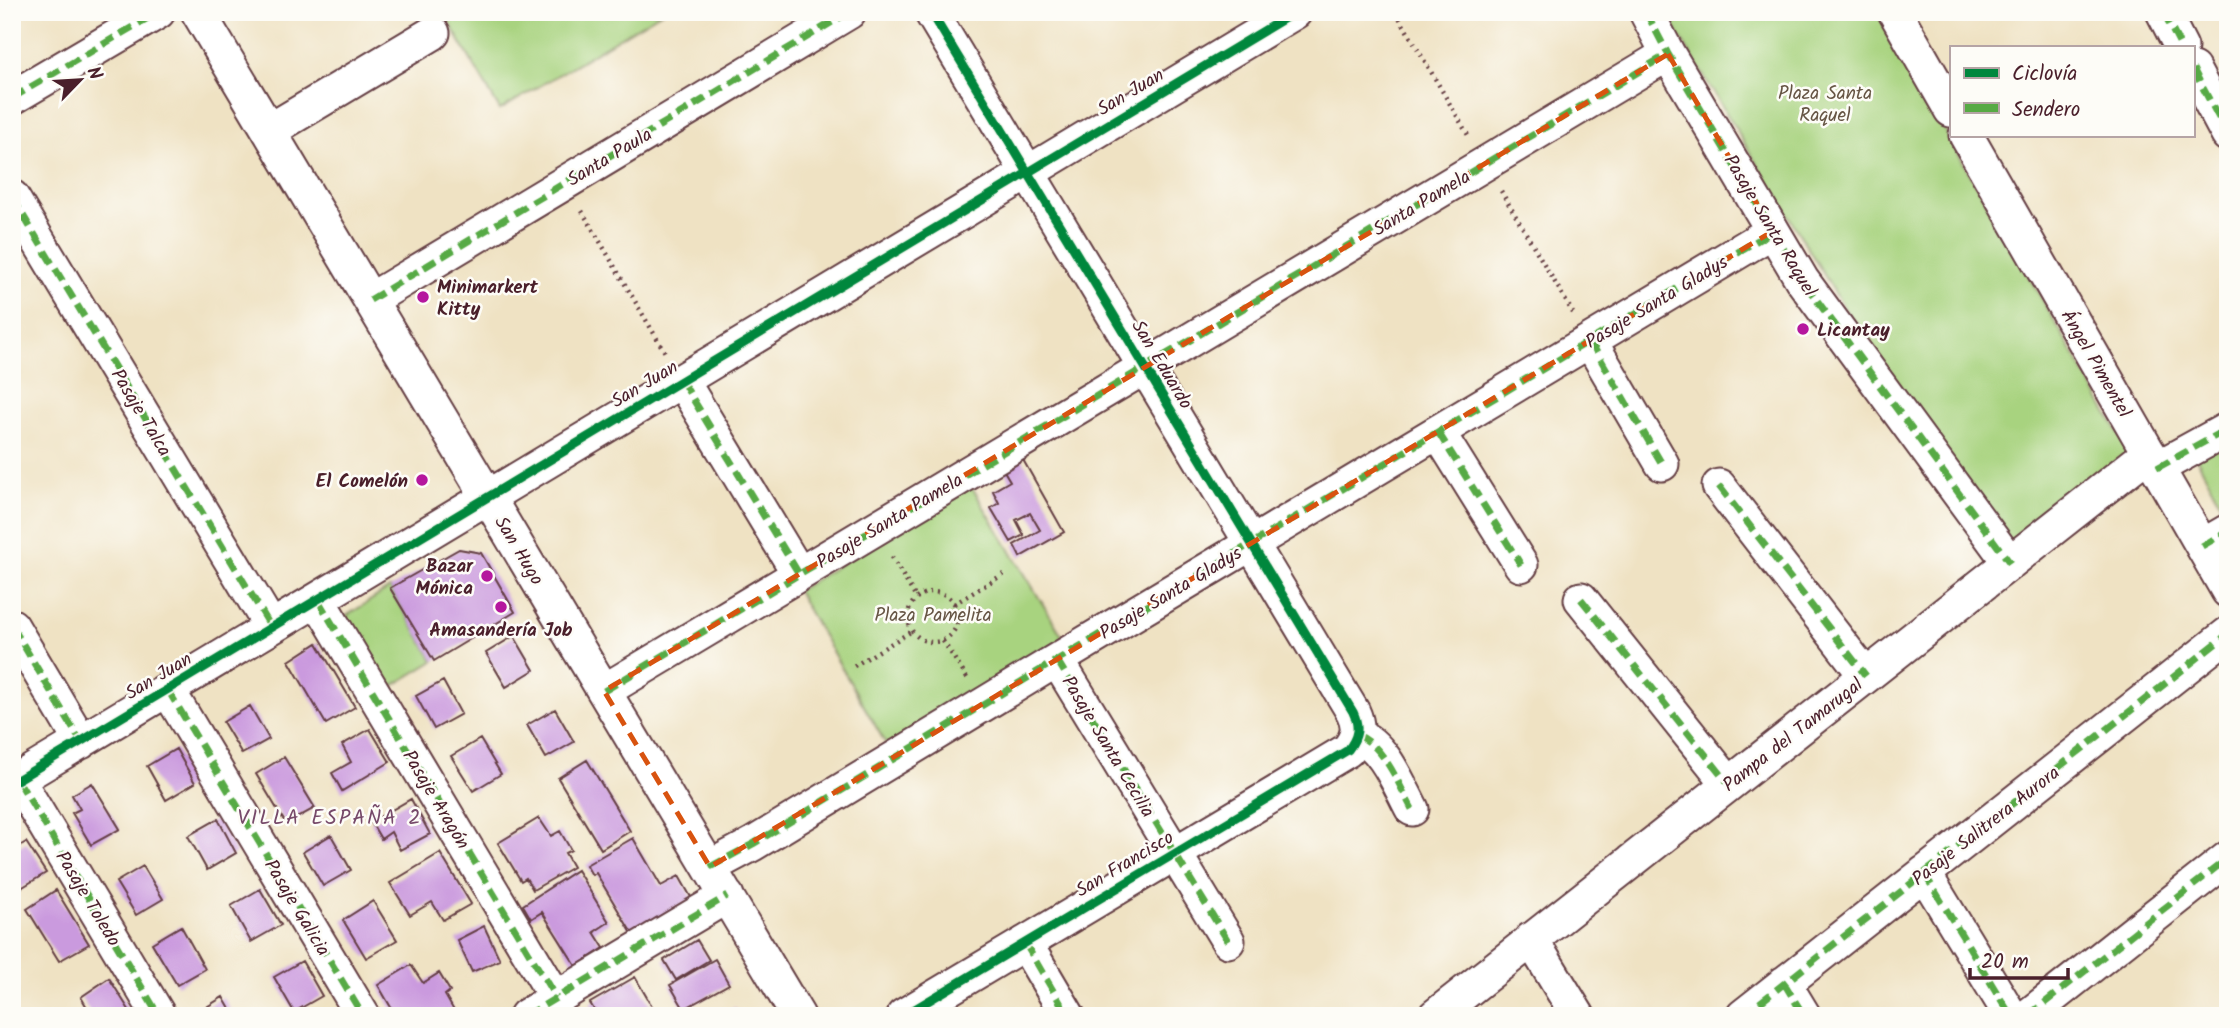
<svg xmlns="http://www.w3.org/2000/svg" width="2240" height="1028" font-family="Kalam,sans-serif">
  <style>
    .green { fill: #a8d37f; stroke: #797955; stroke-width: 2 }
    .building { fill: #ca9ade }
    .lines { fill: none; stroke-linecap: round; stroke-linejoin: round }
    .minor-casing { stroke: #633c42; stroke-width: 37 }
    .path { stroke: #633c42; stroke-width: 4.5; stroke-dasharray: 2 5; stroke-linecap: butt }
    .minor { stroke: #fff; stroke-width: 33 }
    .quiet { stroke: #57aa44; stroke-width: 7; stroke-dasharray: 14 7; stroke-linecap: butt }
    .cycleway-casing { stroke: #fdfcf7; stroke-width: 13 }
    .cycleway { stroke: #00873e; stroke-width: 9 }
    .marked { fill: none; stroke: #d8530f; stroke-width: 5; stroke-dasharray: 14 9; stroke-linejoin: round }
    .poi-dot { fill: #b5179e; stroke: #fdfcf7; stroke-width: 2.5 }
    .labels { text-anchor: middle; stroke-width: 5; stroke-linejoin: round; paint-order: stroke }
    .street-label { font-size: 19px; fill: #4a1f2b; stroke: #fdfcf7 }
    .park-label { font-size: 19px; fill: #654; stroke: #fdfcf7 }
    .poi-label { font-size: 19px; font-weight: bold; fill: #4a1f2b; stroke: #fdfcf7; text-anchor: start }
    .neighbourhood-label { font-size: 21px; letter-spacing: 2px; fill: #774a6a; stroke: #fdfcf7 }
  </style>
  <rect width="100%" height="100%" fill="#fdfcf7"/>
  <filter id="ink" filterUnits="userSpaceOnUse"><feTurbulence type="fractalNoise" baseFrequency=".0143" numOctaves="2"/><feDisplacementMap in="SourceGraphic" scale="14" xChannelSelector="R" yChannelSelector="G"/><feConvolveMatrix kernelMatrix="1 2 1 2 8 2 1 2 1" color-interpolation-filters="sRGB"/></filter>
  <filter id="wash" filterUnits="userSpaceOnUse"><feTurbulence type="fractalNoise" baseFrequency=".00686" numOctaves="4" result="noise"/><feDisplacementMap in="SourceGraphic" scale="28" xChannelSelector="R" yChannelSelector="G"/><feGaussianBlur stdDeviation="1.57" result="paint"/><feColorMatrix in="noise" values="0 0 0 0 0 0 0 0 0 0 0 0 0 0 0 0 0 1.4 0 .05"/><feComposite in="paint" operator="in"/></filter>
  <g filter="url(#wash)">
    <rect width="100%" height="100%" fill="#efe2c3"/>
    <!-- green -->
    <path class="green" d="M443,12h219l-162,98z
      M1665,12h212l255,444 -120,88 -163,-228z
      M2228,438v76l-1,1 -32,-60z
      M970,484l94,155 -175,110 -92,-158z
      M390,588l44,73 -48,29 -43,-72z"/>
    <g id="blocks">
      <!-- building -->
      <path class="building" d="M1022,458l42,74 -44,25 -6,-12 26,-15 -10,-17 -14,7 8,15 -13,7 -20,-34 8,-5 -6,-12 17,-10 -7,-12z
        M459,549l22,4 34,59 -81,49 -44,-73z
        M514,636l20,34 -28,17 -20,-34z
        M317,643l38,64 -29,17 -37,-63z
        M443,681l18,33 -27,15 -18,-33z
        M250,706l19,33 -27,15 -19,-32z
        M555,709l19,33 -28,16 -19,-33z
        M370,729l20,33 -48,29 -10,-18 19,-11 -9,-17z
        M480,739l21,35 -28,17 -22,-35z
        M176,749l19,34 -29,17 -19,-34z
        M284,757l31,51 -29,16 -30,-50z
        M587,760l43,71 -29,18 -43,-71z
        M92,783l28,46 -29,16 -19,-32 8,-4 -8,-14z
        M411,799l19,35 -30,16 -9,-18 -10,7 -10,-17z
        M539,818l12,18 9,-5 11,19 -6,3 8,14 -40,23 -7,-12 -5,3 -23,-38z
        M218,819l18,34 -29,17 -19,-34z
        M331,835l20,35 -28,16 -20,-34z
        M12,838l6,9 8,-5 20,31 -30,18 -4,-5z
        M633,838l28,48 18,-10 13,23 -59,36 -37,-62 -4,2 -6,-10z
        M440,853l31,51 -28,16 -11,-18 -22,13 -20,-32z
        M143,866l20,33 -27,16 -20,-33z
        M577,870l32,52 -15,10 10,16 -28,18 -34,-54 -11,7 -8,-14z
        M260,889l21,36 -30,17 -20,-36z
        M56,890l33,54 -30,17 -32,-52z
        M373,901l24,39 -31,18 -23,-38z
        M181,926l24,43 -28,16 -25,-42z
        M484,926l16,34 -28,12 -15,-32z
        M697,940l12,20 -33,20 -12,-20z
        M715,959l14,25 -45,25 -14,-24z
        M302,961l20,35 -28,16 -20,-35z
        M411,965l12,18 16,-10 11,18 -5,4 12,21h-61l-18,-31z
        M635,977l18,31 -12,8h-43l-8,-13z
        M109,978l22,35 -3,3h-36l-11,-19z
        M223,997l11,19h-42z
        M735,1007l6,9h-21z"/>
    </g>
  </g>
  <g filter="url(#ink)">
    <use href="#blocks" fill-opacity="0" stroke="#633c42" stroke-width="2"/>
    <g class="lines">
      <defs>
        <path id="minor" d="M198,12l600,1004
          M1646,12l22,42 134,226 208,283
          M1895,12l56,98
          M2163,12l18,35
          M2193,69l35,66
          M12,98l146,-86
          M269,131l164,-98
          M1966,135l262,456
          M12,197l259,430
          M370,300l479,-288
          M1590,341l72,123
          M682,381l117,193
          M1438,432l83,133
          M2157,468l71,-39
          M1719,486l147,190
          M2202,546l26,-15
          M1581,599l148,185
          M318,600l238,398
          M12,626l69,116
          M1057,660l171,281
          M168,690l195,326
          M604,691l1064,-637
          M1357,735c27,10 42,50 55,74
          M18,780l141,236
          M12,783l1283,-771
          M710,867l43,-23 304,-184 716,-429
          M1924,873l87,143
          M1531,939l47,77
          M1025,943l43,73
          M1784,983l20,33
          M526,1016l201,-120
          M903,1016l445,-266c10,-13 12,-23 5,-38l-422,-700
          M1435,1016l714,-563
          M1743,1016l485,-382
          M2028,1016l200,-158"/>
      </defs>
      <!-- minor casing -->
      <use href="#minor" class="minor-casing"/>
      <!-- path -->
      <path class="path" d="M1396,12l72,123
        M1501,191l72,122
        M582,211l84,143
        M892,557l24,41
        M908 617a25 25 0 1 1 50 0a25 25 0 1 1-50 0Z
        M954,604l50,-30
        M943,641l24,37
        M854,666l58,-35"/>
      <!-- minor -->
      <use href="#minor" class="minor"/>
      <!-- quiet -->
      <path class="quiet" d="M1646,12l22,42 134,226 208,283
        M2163,12l18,35
        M2193,69l35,66
        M12,98l146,-86
        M12,197l259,430
        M370,300l479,-288
        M1590,341l72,123
        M682,381l117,193
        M1438,432l83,133
        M2157,468l71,-39
        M1719,486l147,190
        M2202,546l26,-15
        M1581,599l148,185
        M318,600l238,398
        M12,626l69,116
        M1057,660l171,281
        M168,690l195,326
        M604,691l1064,-637
        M1357,735c27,10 42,50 55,74
        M18,780l141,236
        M710,867l43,-23 304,-184 716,-429
        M1924,873l87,143
        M1025,943l43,73
        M1784,983l20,33
        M526,1016l201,-120
        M1743,1016l485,-382
        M2028,1016l200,-158"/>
      <defs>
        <path id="cycleway" d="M12,783l1283,-771
          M903,1016l445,-266c10,-13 12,-23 5,-38l-422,-700"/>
      </defs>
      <!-- cycleway casing -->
      <use href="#cycleway" class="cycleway-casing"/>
      <!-- cycleway -->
      <use href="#cycleway" class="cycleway"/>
    </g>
  </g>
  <!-- marked area -->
  <path class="marked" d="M1668,54l105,177 -1063,636 -106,-176z"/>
  <!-- markers -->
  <g class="poi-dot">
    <circle cx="423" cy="297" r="7"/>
    <circle cx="1803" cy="329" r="7"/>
    <circle cx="422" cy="480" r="7"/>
    <circle cx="487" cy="576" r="7"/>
    <circle cx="501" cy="607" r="7"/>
  </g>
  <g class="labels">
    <!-- street labels -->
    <g class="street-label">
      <text transform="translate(1130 91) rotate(-31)" y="7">San Juan</text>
      <text transform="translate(609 156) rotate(-31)" y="7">Santa Paula</text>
      <text transform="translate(1421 202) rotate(-31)" y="7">Santa Pamela</text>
      <text transform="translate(1771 225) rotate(59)" y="7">Pasaje Santa Raquel</text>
      <text transform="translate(1656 301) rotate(-31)" y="7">Pasaje Santa Gladys</text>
      <text transform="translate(2097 363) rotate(60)" y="7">Ángel Pimentel</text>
      <text transform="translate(1163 364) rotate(59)" y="7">San Eduardo</text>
      <text transform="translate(644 383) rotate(-31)" y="7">San Juan</text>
      <text transform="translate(142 412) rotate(59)" y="7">Pasaje Talca</text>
      <text transform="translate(889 520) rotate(-31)" y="7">Pasaje Santa Pamela</text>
      <text transform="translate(520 550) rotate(59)" y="7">San Hugo</text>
      <text transform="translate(1170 592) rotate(-31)" y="7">Pasaje Santa Gladys</text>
      <text transform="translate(158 675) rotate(-31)" y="7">San Juan</text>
      <text transform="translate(1792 734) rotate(-38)" y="7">Pampa del Tamarugal</text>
      <text transform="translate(1109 746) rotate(59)" y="7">Pasaje Santa Cecilia</text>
      <text transform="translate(437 799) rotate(59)" y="7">Pasaje Aragón</text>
      <text transform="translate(1985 825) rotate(-38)" y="7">Pasaje Salitrera Aurora</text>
      <text transform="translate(1124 863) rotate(-31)" y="7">San Francisco</text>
      <text transform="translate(89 898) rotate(59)" y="7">Pasaje Toledo</text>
      <text transform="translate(298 907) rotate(59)" y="7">Pasaje Galicia</text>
    </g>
    <!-- park labels -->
    <g class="park-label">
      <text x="1825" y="99">Plaza Santa<tspan x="1825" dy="22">Raquel</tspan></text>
      <text x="933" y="621">Plaza Pamelita</text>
    </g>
    <!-- poi labels -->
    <g class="poi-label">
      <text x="437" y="293">Minimarkert<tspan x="437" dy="22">Kitty</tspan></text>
      <text x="1817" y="336">Licantay</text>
      <text x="408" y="487" text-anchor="end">El Comelón</text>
      <text x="473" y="572" text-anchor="end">Bazar<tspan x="473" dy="22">Mónica</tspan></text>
      <text x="501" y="636" text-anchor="middle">Amasandería Job</text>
    </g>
    <!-- neighbourhood labels -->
    <g class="neighbourhood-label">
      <text x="330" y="824">VILLA ESPAÑA 2</text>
    </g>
  </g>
  <!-- margin -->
  <rect width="2240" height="1028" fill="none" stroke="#fdfcf7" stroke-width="42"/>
  <!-- legend -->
  <rect x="1950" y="46" width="245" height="91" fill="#fdfcf7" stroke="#b5a4a5" stroke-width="2"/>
  <rect x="1964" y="68" width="35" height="10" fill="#00873e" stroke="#b5a4a5" stroke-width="2"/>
  <text x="2012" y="80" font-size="21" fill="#4a1f2b">Ciclovía</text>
  <rect x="1964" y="103" width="35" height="10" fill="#57aa44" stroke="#b5a4a5" stroke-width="2"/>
  <text x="2012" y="116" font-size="21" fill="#4a1f2b">Sendero</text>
  <!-- north arrow -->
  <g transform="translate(80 80) rotate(65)" stroke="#fdfcf7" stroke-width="5" paint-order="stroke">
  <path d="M0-5L12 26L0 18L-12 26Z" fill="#4a1f2b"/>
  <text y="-10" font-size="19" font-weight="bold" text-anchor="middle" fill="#4a1f2b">N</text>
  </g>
  <!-- scale -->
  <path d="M1970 968v10h98v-10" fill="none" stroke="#4a1f2b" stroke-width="3.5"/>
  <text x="1981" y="968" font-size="21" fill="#4a1f2b" stroke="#fdfcf7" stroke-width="5" paint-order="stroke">20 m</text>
</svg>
